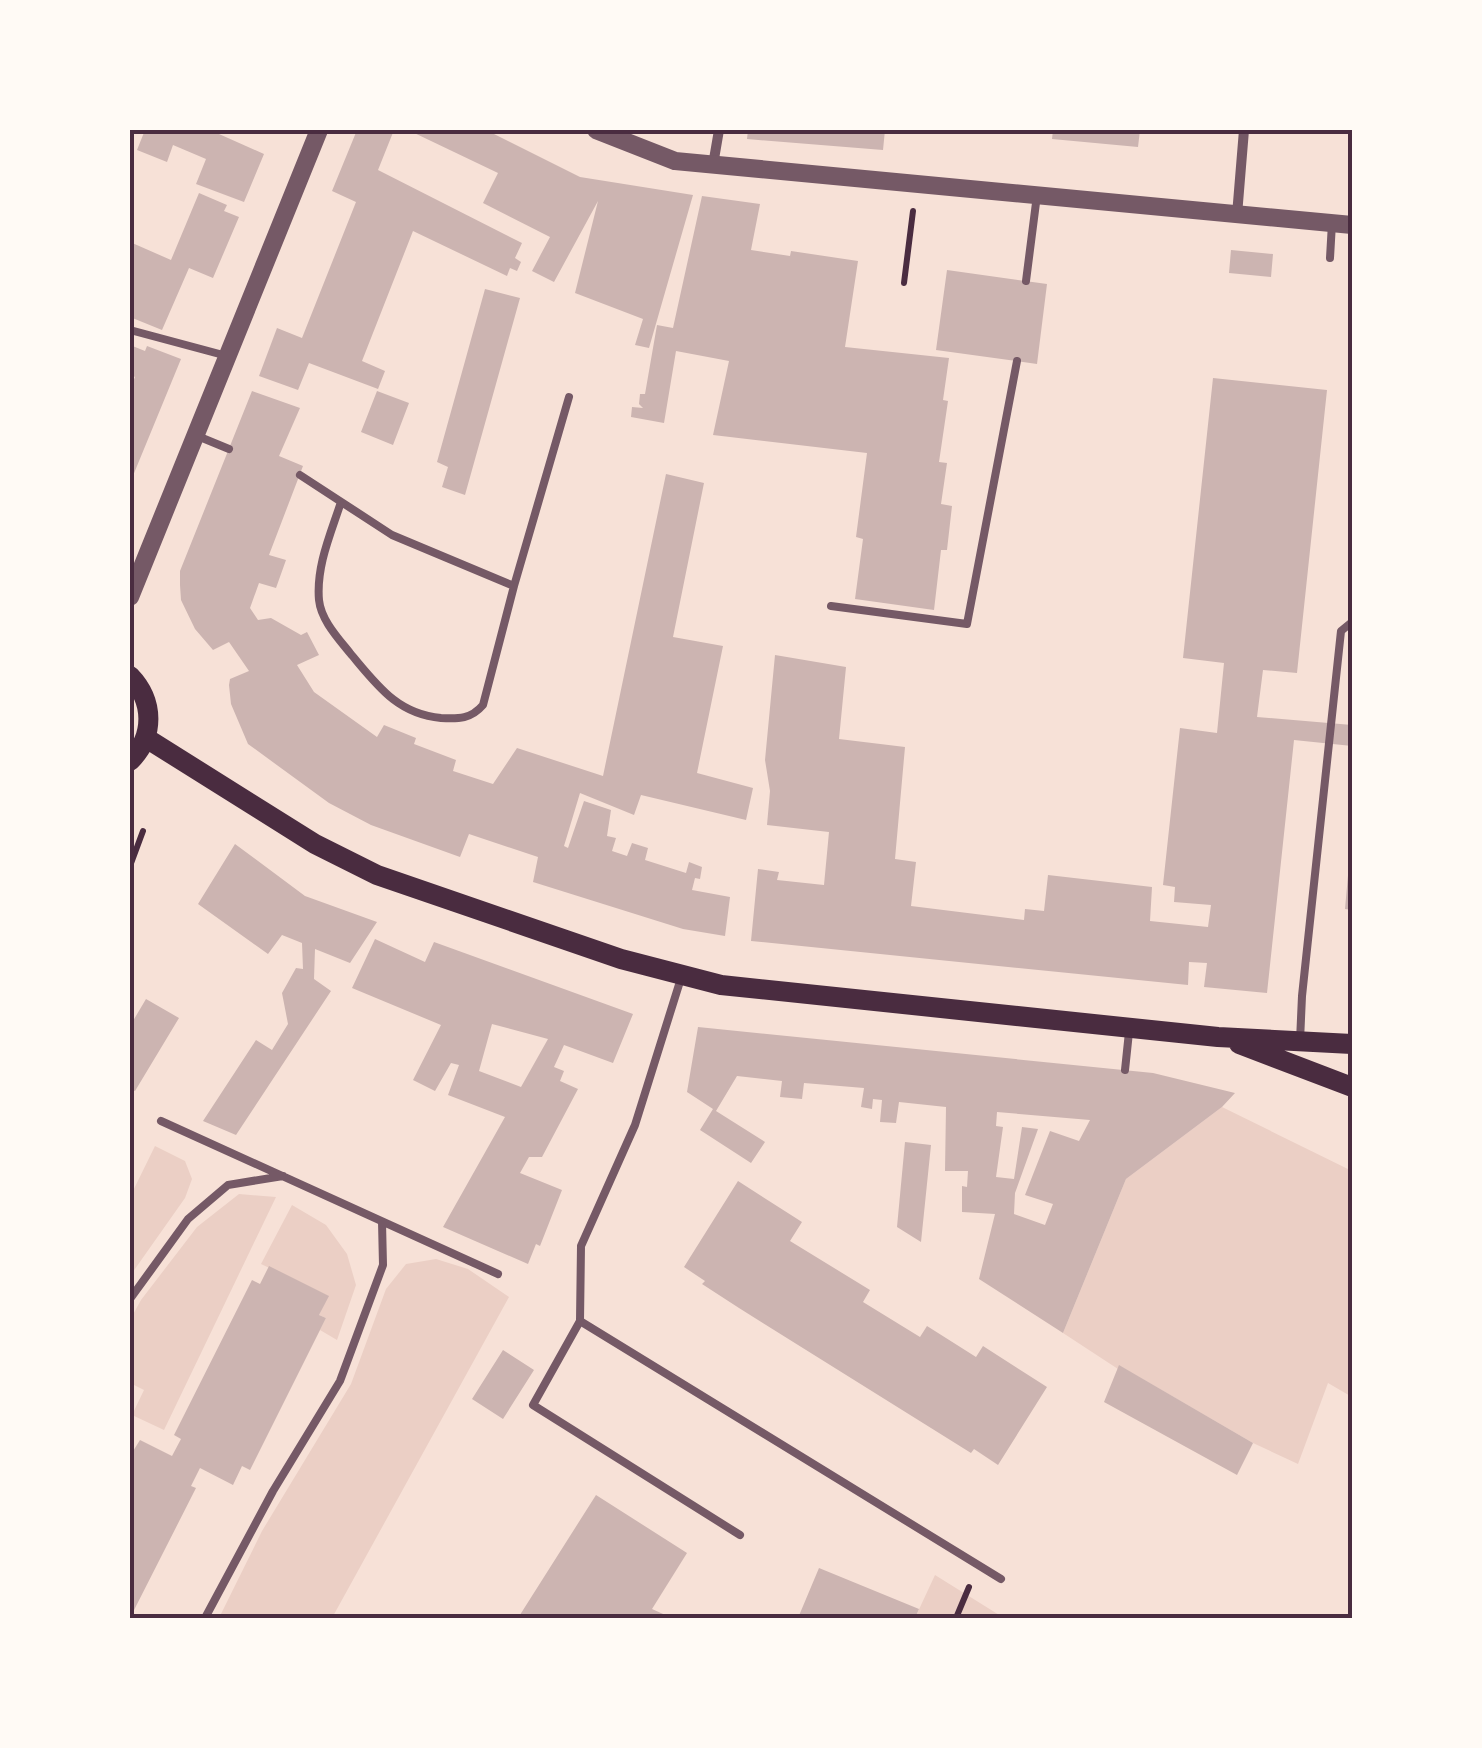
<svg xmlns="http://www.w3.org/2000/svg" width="1482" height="1748" font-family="Roboto,sans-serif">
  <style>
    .green { fill: #ebcfc5 }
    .building { fill: #ccb4b1; fill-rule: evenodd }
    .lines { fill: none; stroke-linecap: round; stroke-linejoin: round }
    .path { stroke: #4a2c40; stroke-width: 6 }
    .service { stroke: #755966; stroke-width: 8 }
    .minor { stroke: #755966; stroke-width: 10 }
    .tertiary { stroke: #755966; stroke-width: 18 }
    .secondary { stroke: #4a2c40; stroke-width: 20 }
    .neatline { fill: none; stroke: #4a2c40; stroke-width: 4 }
  </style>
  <rect width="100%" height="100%" fill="#f7e1d7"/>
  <!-- green -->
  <path class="green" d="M1222,1107l130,64v226l-24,-14 -30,81 -45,-21 -133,-77 -2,3 -55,-36 63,-154z
    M155,1146l30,15 7,18 -7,19 -55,78v-79z
    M239,1194l37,3 -112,233 -32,-15 12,-25 -14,-7v-63l11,-20 56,-73z
    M292,1205l34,20 21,29 9,31 -19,55 -17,-10 6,-12 -7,-3 9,-19 -67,-32z
    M436,1259l32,10 41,28 -177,321h-113l43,-87 89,-147 35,-95 20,-25z
    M935,1575l69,43h-89z"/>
  <!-- building -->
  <path class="building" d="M145,130h65l54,24 -20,48 -48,-18 10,-25 -33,-14 -6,17 -30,-12z
    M357,130h37l-16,40 144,73 -7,15 6,4 -4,9 -7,-3 -3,8 -94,-45 -51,130 23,10 -7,18 -69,-26 -11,27 -39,-14 18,-48 25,10 54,-136 -24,-11z
    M408,130h78l94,47 113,18 -44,153 -14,-3 8,-26 -68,-26 23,-92 -44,81 -22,-11 18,-34 -67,-34 15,-30z
    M748,130h137l-2,20 -136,-11z
    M1053,130h87l-2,17 -86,-8z
    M199,193l28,12 -3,6 15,6 -26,61 -24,-10 -27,62 -32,-13v-75l41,18z
    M702,196l58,8 -9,46 39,6 1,-5 67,10 -13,86 104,11 -6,42 5,1 -9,61 8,1 -6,41 11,2 -5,44h-6l-7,60 -79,-11 8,-60 -7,-2 11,-84 -154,-18 16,-74 -53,-10 -12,72 -33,-6 1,-10 11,1 -4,-4 1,-10h5l12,-69 16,3z
    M1231,250l42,4 -2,23 -42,-4z
    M947,270l100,14 -10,80 -101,-14z
    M485,289l35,9 -55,197 -23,-8 6,-20 -11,-5z
    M130,345l15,6 2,-5 34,13 -51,124v-94l5,-12 -5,-3z
    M1213,378l114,12 -30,283 -34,-3 -6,47 95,8v21l-58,-6 -27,253 -63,-6 3,-24 -18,-1 -1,23 -437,-44 7,-72 21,3 -2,8 47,5 5,-53 -62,-7 3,-34 -5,-31 10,-105 71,12 -7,72 66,8 -10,112 21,3 -5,44 113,14 1,-11 19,2 4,-36 104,12 -2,34 58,6 3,-22 -37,-3 1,-15 -12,-2 17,-157 37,5 7,-70 -41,-5z
    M252,391l48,17 -21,48 24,10 -34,89 17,5 -10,28 -17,-5 -9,25 8,12 13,-2 30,17 6,-3 12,23 -22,10 17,27 63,45 7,-12 32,13 -2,6 42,16 -3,11 40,13 24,-36 86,28 63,-302 38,9 -31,154 50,9 -26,127 56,15 -7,32 -105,-25 -7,20 -54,-22 -16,53 4,2 16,-47 27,9 -4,26 9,2 -4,13 15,5 5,-13 16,5 -3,12 41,13 3,-11 13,5 -2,12 -5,-1 -3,12 38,7 -5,39 -42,-7 -150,-47 5,-25 -69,-23 -9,23 -89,-32 -42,-22 -81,-59 -17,-40 -2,-19 1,-6 19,-8 -20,-29 -16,8 -18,-21 -14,-29 -1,-15v-14z
    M377,391l32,12 -16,42 -32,-13z
    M235,844l70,52 72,26 -27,41 -35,-14 -1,30 17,12 -95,144 -33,-14 53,-81 16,10 16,-26 -6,-31 14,-25 7,1 -1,-26 -20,-8 -14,19 -70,-50z
    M1349,864h3v46l-7,-1z
    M375,939l50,23 9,-20 199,72 -20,49 -49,-18 -10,22 10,4 -4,10 18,8 -36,68h-13l-9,16 42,17 -22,56 -4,-2 -8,20 -85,-37 62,-110 -57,-22 11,-30 -8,-2 -16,28 -22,-11 28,-55 -89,-37zM492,1024l56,15 -27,48 -42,-16z
    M146,999l33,19 -44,73 -5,-2v-63z
    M698,1027l455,46 82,20 -13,14 -96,72 -63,154 -84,-54 16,-65 -33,-2v-26l5,1 1,-16h-23l1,-64 -47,-5 -3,21 -16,-1 2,-22 -9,-1 -1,10 -11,-2 3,-19 -60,-5 -2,16 -22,-2 2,-16 -45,-5 -21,35 49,31 -14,21 -51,-33 13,-21 -26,-17zM997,1112l93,8 -11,21 -29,-10 -25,64 28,9 -8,21 -31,-11 1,-21 23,-64 -16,-2 -8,52 -18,-2 7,-50 -7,-1z
    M905,1142l26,3 -10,97 -24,-15z
    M738,1181l64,41 -12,19 80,49 -7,12 57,35 7,-11 49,31 7,-11 64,41 -49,78 -24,-16 -3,4 -232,-145 -37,-24 3,-3 -21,-14z
    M269,1266l60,30 -10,19 7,3 -76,152 -8,-4 -9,19 -33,-17 -9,18 5,2 -66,130v-162l10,-16 32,16 9,-17 -7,-4 78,-155 8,4z
    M503,1350l31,20 -31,49 -31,-20z
    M1119,1365l134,78 -16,32 -133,-73z
    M596,1495l91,58 -35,56 20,9h-154z
    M819,1568l100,41 -4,9h-117z"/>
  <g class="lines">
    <!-- path -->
    <path class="path" d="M904,283l9,-72
      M130,866l13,-35
      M956,1618l13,-31"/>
    <!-- service -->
    <path class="service" d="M1330,258l2,-35
      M1026,281l11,-86
      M130,330l97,26
      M195,435l34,14
      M300,475l92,60 122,51 55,-189
      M341,502c-10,31 -25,64 -22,98 2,20 19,38 31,53 27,32 47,61 91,65 18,1 30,1 42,-13l31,-119
      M831,606l136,18 50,-263
      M682,975l-47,150 -54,121 -1,75 421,258
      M1300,1041l2,-45 39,-365 11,-9
      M1125,1070l4,-38
      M161,1121l337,153
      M130,1299l58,-80 40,-34 55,-9
      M580,1321l-47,84 207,130
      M205,1618l68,-127 67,-110 43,-116 -1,-43"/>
    <!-- minor -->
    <path class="minor" d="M713,165l6,-35
      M1237,215l7,-85"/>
    <!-- tertiary -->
    <path class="tertiary" d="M596,130l79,31 677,64
      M130,597l189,-467"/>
    <!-- secondary -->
    <path class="secondary" d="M130,676c24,25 25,60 0,85
      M146,738l169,106 62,31 244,84 100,26 497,52 134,7
      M1239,1044l113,43"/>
  </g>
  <!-- border -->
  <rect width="1482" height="1748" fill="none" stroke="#fffaf5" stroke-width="265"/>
  <rect x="132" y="132" width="1218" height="1484" class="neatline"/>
</svg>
